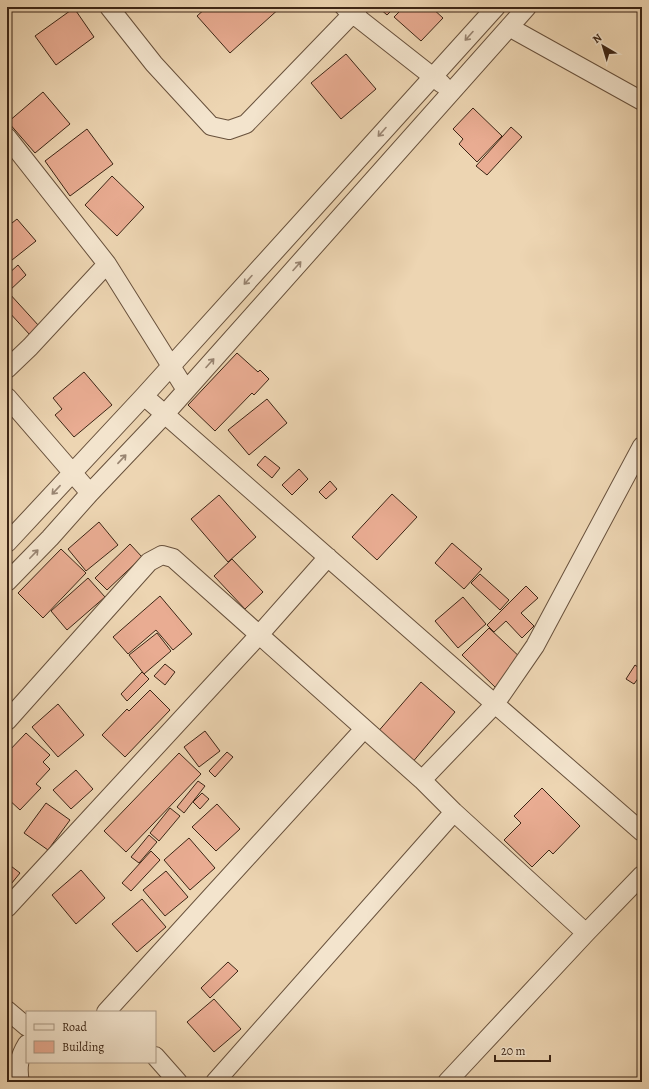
<svg xmlns="http://www.w3.org/2000/svg" width="649" height="1089" font-family="Alegreya,serif">
  <style>
    .building { fill: #e9ac92; stroke: #3c2515 }
    .lines { fill: none; stroke-linecap: round; stroke-linejoin: round }
    .minor-casing { stroke: #68513c; stroke-width: 20 }
    .minor { stroke: #f3e4cd; stroke-width: 18 }
    .oneway { stroke: #988471 }
  </style>
  <rect width="100%" height="100%" fill="#edd5b2"/>
  <filter id="stains"><feTurbulence type="fractalNoise" baseFrequency=".005" numOctaves="4"/><feColorMatrix values="0 0 0 0 .2 0 0 0 0 .09 0 0 0 0 .02 0 0 0 .5 -.17"/></filter>
  <radialGradient id="worn" r=".72"><stop offset=".6" stop-color="#630" stop-opacity="0"/><stop offset="1" stop-color="#630" stop-opacity=".3"/></radialGradient>
  <!-- building -->
  <path class="building" d="M205,7h76l-51,46 -33,-37 9,-8z
    M378,7h17l-8,8z
    M404,7h27l12,11 -22,23 -27,-24z
    M74,8l20,29 -38,28 -21,-29z
    M346,54l30,35 -35,30 -30,-36z
    M43,92l27,32 -35,29 -27,-31z
    M473,108l29,28 -25,26 -18,-18 4,-5 -10,-10z
    M511,127l11,10 -35,38 -11,-9z
    M87,129l26,35 -43,32 -25,-35z
    M112,176l32,31 -27,29 -32,-31z
    M17,219l19,22 -29,23v-37z
    M18,265l8,10 -18,17 31,34 -9,9 -23,-25v-35z
    M237,353l21,19 2,-2 9,9 -15,16 -2,-2 -37,38 -27,-26z
    M84,372l28,33 -38,32 -19,-22 7,-6 -9,-11z
    M267,399l20,24 -38,32 -21,-25z
    M265,456l15,12 -8,10 -15,-13z
    M299,469l9,10 -16,16 -10,-10z
    M330,481l7,8 -11,10 -7,-7z
    M392,494l25,23 -40,43 -25,-23z
    M219,495l37,42 -28,25 -37,-43z
    M99,522l19,23 -32,26 -18,-22z
    M452,543l30,26 -18,20 -29,-26z
    M130,544l12,13 -35,33 -12,-12z
    M61,549l25,24 -43,45 -25,-25z
    M232,559l31,33 -18,17 -31,-33z
    M480,574l29,26 -9,10 -29,-27z
    M88,578l17,19 -38,33 -16,-19z
    M526,586l12,12 -17,15 13,13 -12,12 -16,-17 -12,11 -7,-7z
    M160,596l32,38 -19,16 -17,-20 -28,24 -15,-17z
    M463,597l23,27 -28,24 -23,-27z
    M489,628l34,32 -27,28 -34,-33z
    M157,633l14,18 -27,23 -15,-19z
    M165,664l10,8 -10,13 -11,-9z
    M635,665l7,5v3l-8,11 -8,-5z
    M142,672l7,7 -22,22 -6,-7z
    M421,682l34,30 -44,52 -35,-30z
    M150,690l20,20 -45,47 -23,-22 25,-26 2,2z
    M58,704l26,31 -26,22 -26,-30z
    M205,731l15,20 -21,16 -15,-20z
    M26,733l24,22 -7,7 7,7 -14,15 5,4 -21,22 -13,-12v-45z
    M227,752l6,5 -18,20 -6,-6z
    M179,753l22,21 -75,78 -22,-21z
    M76,770l17,19 -22,20 -18,-19z
    M198,781l7,5 -21,27 -7,-6z
    M542,788l38,38 -27,28 -4,-4 -17,17 -28,-27 17,-17 -7,-7z
    M202,793l7,6 -9,10 -7,-7z
    M46,803l24,17 -22,30 -24,-17z
    M217,804l23,25 -24,22 -24,-24z
    M170,808l10,8 -21,25 -9,-8z
    M149,835l8,7 -18,21 -8,-6z
    M189,838l26,30 -25,22 -26,-30z
    M151,851l9,9 -29,31 -9,-8z
    M7,863l13,10 -13,16z
    M81,870l24,28 -29,26 -24,-29z
    M166,871l22,26 -23,19 -22,-26z
    M142,899l24,28 -29,25 -25,-28z
    M228,962l10,9 -28,27 -9,-10z
    M214,999l27,30 -27,23 -27,-30z"/>
  <g class="lines">
    <defs>
      <path id="minor" d="M109,7l45,57 57,62 18,4 17,-6 113,-117
        M344,7l98,77
        M509,27l133,74
        M7,137l100,127
        M7,369l23,-22 77,-83 79,126
        M144,396l351,308 147,128
        M7,397l83,96
        M7,543l137,-147 352,-389
        M7,582l43,-44 40,-45 75,-79 362,-407
        M7,721l142,-159 13,-7 11,3 249,222 32,32 132,121
        M422,780l73,-76 40,-58 107,-200
        M7,908l252,-273 69,-78
        M7,1010l20,17
        M106,1012l258,-283
        M155,1056l23,26
        M20,1082c-3,-15 -1,-25 7,-38
        M215,1082l239,-270
        M447,1082l139,-149 56,-58"/>
    </defs>
    <!-- minor casing -->
    <use href="#minor" class="minor-casing"/>
    <!-- minor -->
    <use href="#minor" class="minor"/>
  </g>
  <!-- one-way arrows -->
  <defs><path id="oneway-shaft" d="M-6 0H5M1.5-3L5.5 0L1.5 3" fill="none" stroke-width="1.6" stroke-linecap="round" stroke-linejoin="round"/></defs>
  <g class="oneway">
    <use href="#oneway-shaft" transform="translate(469 36) rotate(132)"/>
    <use href="#oneway-shaft" transform="translate(382 132) rotate(132)"/>
    <use href="#oneway-shaft" transform="translate(297 266) rotate(-48)"/>
    <use href="#oneway-shaft" transform="translate(248 280) rotate(132)"/>
    <use href="#oneway-shaft" transform="translate(210 363) rotate(-48)"/>
    <use href="#oneway-shaft" transform="translate(122 459) rotate(-47)"/>
    <use href="#oneway-shaft" transform="translate(56 490) rotate(133)"/>
    <use href="#oneway-shaft" transform="translate(34 554) rotate(-46)"/>
  </g>
  <!-- margin -->
  <rect width="649" height="1089" fill="none" stroke="#edd5b2" stroke-width="24"/>
  <rect x="8" y="8" width="633" height="1073" fill="none" stroke="#3c2515" stroke-width="2"/>
  <rect x="12" y="12" width="625" height="1065" fill="none" stroke="#3c2515"/>
  <!-- legend -->
  <rect x="26" y="1011" width="130" height="52" fill="#f3e4cd" stroke="#aa9883"/>
  <rect x="34" y="1024" width="20" height="6" fill="#f3e4cd" stroke="#aa9883"/>
  <text x="62" y="1031" font-size="12" fill="#3c2515">Road</text>
  <rect x="34" y="1041" width="20" height="12" fill="#e9ac92" stroke="#aa9883"/>
  <text x="62" y="1051" font-size="12" fill="#3c2515">Building</text>
  <!-- north arrow -->
  <g transform="translate(603 46) rotate(322)" stroke="#f3e4cd" stroke-width="3" paint-order="stroke">
  <path d="M0-3L7 15L0 10L-7 15Z" fill="#3c2515"/>
  <text y="-6" font-size="11" font-weight="bold" text-anchor="middle" fill="#3c2515">N</text>
  </g>
  <!-- scale -->
  <path d="M495 1055v6h55v-6" fill="none" stroke="#3c2515" stroke-width="2"/>
  <text x="501" y="1055" font-size="12" fill="#3c2515" stroke="#f3e4cd" stroke-width="3" paint-order="stroke">20 m</text>
  <rect width="100%" height="100%" filter="url(#stains)"/>
  <rect width="100%" height="100%" fill="url(#worn)"/>
</svg>
